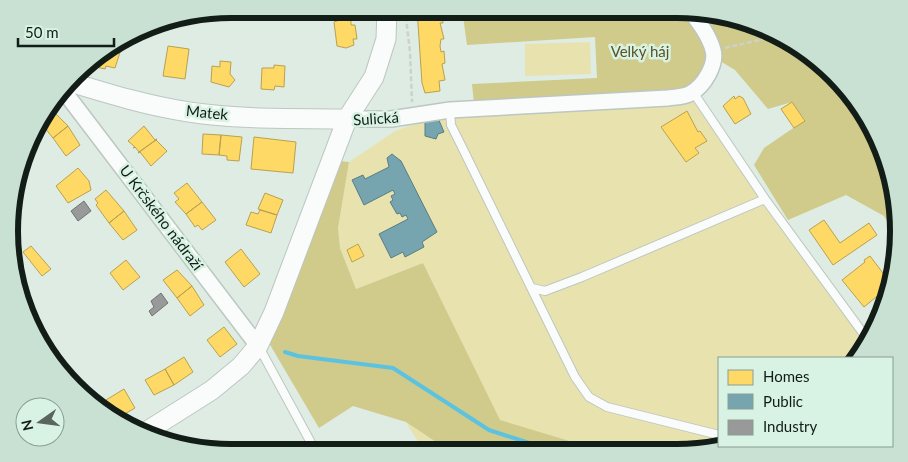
<svg xmlns="http://www.w3.org/2000/svg" width="908" height="462" font-family="Lato,sans-serif">
  <style>
    .green { fill: #e8e3ae; fill-rule: evenodd }
    .forest { fill: #d0ca8b }
    .homes { fill: #ffd966; stroke: #b8a14f }
    .public { fill: #76a5af; stroke: #587c82 }
    .industry { fill: #999; stroke: #717472 }
    .lines { fill: none; stroke-linecap: round; stroke-linejoin: round }
    .stream { stroke: #5bc3e0; stroke-width: 4 }
    .service-casing { stroke: #bcc7c1; stroke-width: 10 }
    .minor-casing { stroke: #bcc7c1; stroke-width: 18 }
    .tertiary-casing { stroke: #bcc7c1; stroke-width: 21 }
    .path { stroke: #ccd1ce; stroke-width: 2.5; stroke-dasharray: 5 2.5; stroke-linecap: butt }
    .service { stroke: #fafcfb; stroke-width: 8 }
    .minor { stroke: #fafcfb; stroke-width: 15 }
    .tertiary { stroke: #fafcfb; stroke-width: 19 }
    .labels { text-anchor: middle; stroke-width: 5; stroke-linejoin: round; paint-order: stroke }
    .park-label { font-size: 15px; fill: #5b5227; stroke: #d8f2e3 }
    .street-label { font-size: 15px; fill: #131d18; stroke: #d8f2e3 }
    .rim { fill: none; stroke: #131d18; stroke-width: 6 }
  </style>
  <rect width="100%" height="100%" fill="#deece4"/>
  <!-- green -->
  <path class="green" d="M590,42l1,32 -66,2v-32z
    M693,101l141,201 31,41 -12,15h-134v88h8l-21,5 -100,1 -106,-31 -77,-158 -67,26 -16,-41 -2,-20 11,-66 46,-31 34,-12 -5,5 1,12 11,3 2,-5 6,-2 -6,-14 20,-4 71,-1zM687,111l11,21 2,-1 6,10 -11,7 3,5 -12,9 -25,-35zM394,154l6,7 27,78 -5,3 2,5 -19,9 -2,-4 -11,6 -13,-24 29,-15 -2,-4 -4,2 -2,-4 -3,1 -7,-12 3,-2 -2,-4 4,-2 -2,-4 -29,15 -12,-24 11,-6 3,4 23,-12 -2,-9z
    M406,422l45,30h-27z"/>
  <!-- forest -->
  <path class="forest" d="M462,9h229l85,23 68,53 44,75 10,80 -14,-24 -38,-21 -58,25 -34,-55 10,-17 41,-28 -13,-18 -24,7 -33,-39 -15,-9 -24,21 -18,12 -204,9 -2,-19 125,-6 -2,-41 -128,8z
    M339,161l10,1 -11,66 2,20 16,41 67,-26 77,157 106,32h-155l-45,-30 -53,-16 -34,22 -50,-85z"/>
  <!-- homes -->
  <path class="homes" d="M417,9l25,2 1,12h-3l4,16h-3l-1,7 1,6 3,-1 1,12 -3,1 3,16 -6,1 1,10 -15,2 -3,-10z
    M346,18l5,2v5h4l2,14h-4l1,6 -8,3 -9,-2 -3,-24z
    M116,44l6,2 -7,22 -9,-2 -1,3 -9,-2 4,-14z
    M168,46l21,3 -4,30 -22,-3z
    M220,61l11,1 -1,12 5,6 -6,7 -18,-5 1,-16 8,1z
    M274,65l11,1 -1,21 -9,-1 -1,4 -13,-1 1,-21h12z
    M734,96l1,3 4,-3 4,2 8,16 -16,10 -12,-18z
    M792,102l13,19 -11,7 -13,-19z
    M52,110l16,16 -15,12 -13,-16z
    M687,111l11,21 2,-1 7,10 -12,7 4,5 -13,9 -25,-35z
    M68,126l12,19 -14,11 -13,-18z
    M144,126l11,14 2,-1 -18,13 -4,-5 -2,1 2,-1 -7,-6z
    M203,134l18,1 -2,20 -17,-1z
    M221,135l21,2 -3,24 -12,-1v-4l-8,-1z
    M254,137l42,5 -3,31 -42,-4z
    M156,140l11,11 -16,15 -11,-14 -2,1z
    M78,168l11,13 2,9 -23,13 -12,-17z
    M187,183l15,19 -16,12 -11,-12 4,-3 -5,-6z
    M106,190l18,21 -15,12 -13,-18 2,-2 -3,-4z
    M265,193l18,7 -6,15 -19,-6z
    M202,202l14,18 -14,10 -4,-5 -3,2 -9,-13z
    M260,210l17,5 -6,18 -25,-8 5,-13 7,2z
    M124,211l13,19 -14,10 -14,-17z
    M824,220l16,23 29,-20 8,12 -44,30 -24,-35z
    M358,244l6,12 -12,6 -5,-12z
    M31,246l20,23 -9,7 -19,-24z
    M241,249l19,25 -16,13 -19,-25z
    M870,256l19,25 -1,6 -24,20 -22,-27 23,-18 -1,-2z
    M126,260l14,17 -17,13 -13,-17z
    M177,270l15,16 -15,12 -14,-18z
    M192,286l12,19 -14,11 -13,-18z
    M224,327l13,17 -17,13 -13,-17z
    M184,357l9,15 -19,13 -9,-16z
    M165,369l9,16 -20,10 -9,-15z
    M124,389l11,19 -19,11 -10,-19z"/>
  <!-- public -->
  <path class="public" d="M438,118l6,14 -6,2 -2,5 -11,-3v-14l4,-1v-2z
    M392,154l9,7 36,71 -15,10 2,5 -19,10 -2,-5 -12,6 -12,-24 29,-15 -2,-4 -4,2 -2,-4 -3,1 -7,-12 3,-2 -2,-4 4,-2 -2,-4 -29,15 -12,-25 11,-5 2,4 24,-12 -2,-9z"/>
  <!-- industry -->
  <path class="industry" d="M84,201l7,10 -13,10 -7,-10z
    M161,293l7,10 -16,13 -3,-5 5,-4 -3,-6z"/>
  <g class="lines">
    <!-- stream -->
    <path class="stream" d="M285,352l13,4 95,12 96,62 68,22"/>
    <defs>
      <path id="service" d="M693,92l72,107 103,141
        M450,110l1,15 10,20 114,232 14,20 18,10 112,28
        M532,288l13,3 37,-14 183,-78
        M259,347l57,105"/>
      <path id="minor" d="M63,90l195,256
        M347,119h44l59,-9 218,-12c7,-1 17,-1 23,-5 13,-7 26,-29 22,-43 -4,-15 -15,-29 -24,-41"/>
      <path id="tertiary" d="M70,82c39,12 79,24 119,30 52,8 106,6 158,7
        M144,433l68,-43 29,-24 17,-20 16,-34 73,-193 27,-42 12,-38 1,-30"/>
    </defs>
    <!-- service casing -->
    <use href="#service" class="service-casing"/>
    <!-- minor casing -->
    <use href="#minor" class="minor-casing"/>
    <!-- tertiary casing -->
    <use href="#tertiary" class="tertiary-casing"/>
    <!-- path -->
    <path class="path" d="M405,9l5,43 2,50
      M771,31l6,4
      M775,32l3,4 10,5
      M725,48l55,-13"/>
    <!-- service -->
    <use href="#service" class="service"/>
    <!-- minor -->
    <use href="#minor" class="minor"/>
    <!-- tertiary -->
    <use href="#tertiary" class="tertiary"/>
  </g>
  <g class="labels">
    <!-- park labels -->
    <g class="park-label">
      <text x="640" y="57">Velký háj</text>
    </g>
    <!-- street labels -->
    <g class="street-label">
      <text transform="translate(207 113) rotate(6)" y="5">Matek</text>
      <text transform="translate(376 119) rotate(-4)" y="5">Sulická</text>
      <text transform="translate(161 218) rotate(53)" y="5">U Krčského nádraží</text>
    </g>
  </g>
  <!-- crop -->
  <path d="M0 0H908V462H0ZM231 18H677A213 213 0 0 1 890 231V231A213 213 0 0 1 677 444H231A213 213 0 0 1 18 231V231A213 213 0 0 1 231 18Z" fill="#c8e1d3" fill-rule="evenodd"/>
  <path class="rim" d="M231 18H677A213 213 0 0 1 890 231V231A213 213 0 0 1 677 444H231A213 213 0 0 1 18 231V231A213 213 0 0 1 231 18Z"/>
  <!-- legend -->
  <rect x="718" y="357" width="175" height="90" fill="#d8f2e3" stroke="#899d92"/>
  <rect x="728" y="370" width="25" height="15" fill="#ffd966" stroke="#899d92"/>
  <text x="763" y="382" font-size="15" fill="#131d18">Homes</text>
  <rect x="728" y="394" width="25" height="15" fill="#76a5af" stroke="#899d92"/>
  <text x="763" y="407" font-size="15" fill="#131d18">Public</text>
  <rect x="728" y="420" width="25" height="15" fill="#999999" stroke="#899d92"/>
  <text x="763" y="432" font-size="15" fill="#131d18">Industry</text>
  <!-- north arrow -->
  <g transform="translate(40 422) rotate(256)"><circle r="24" fill="#d8f2e3" stroke="#899d92"/>
  <path d="M0-4L9 19L0 12L-9 19Z" fill="#5a655f"/>
  <text y="-8" font-size="14" font-weight="bold" text-anchor="middle" fill="#131d18">N</text>
  </g>
  <!-- scale -->
  <path d="M18 38v8h96v-8" fill="none" stroke="#131d18" stroke-width="2.5"/>
  <text x="25" y="38" font-size="15" fill="#131d18" stroke="#d8f2e3" stroke-width="4" paint-order="stroke">50 m</text>
</svg>
